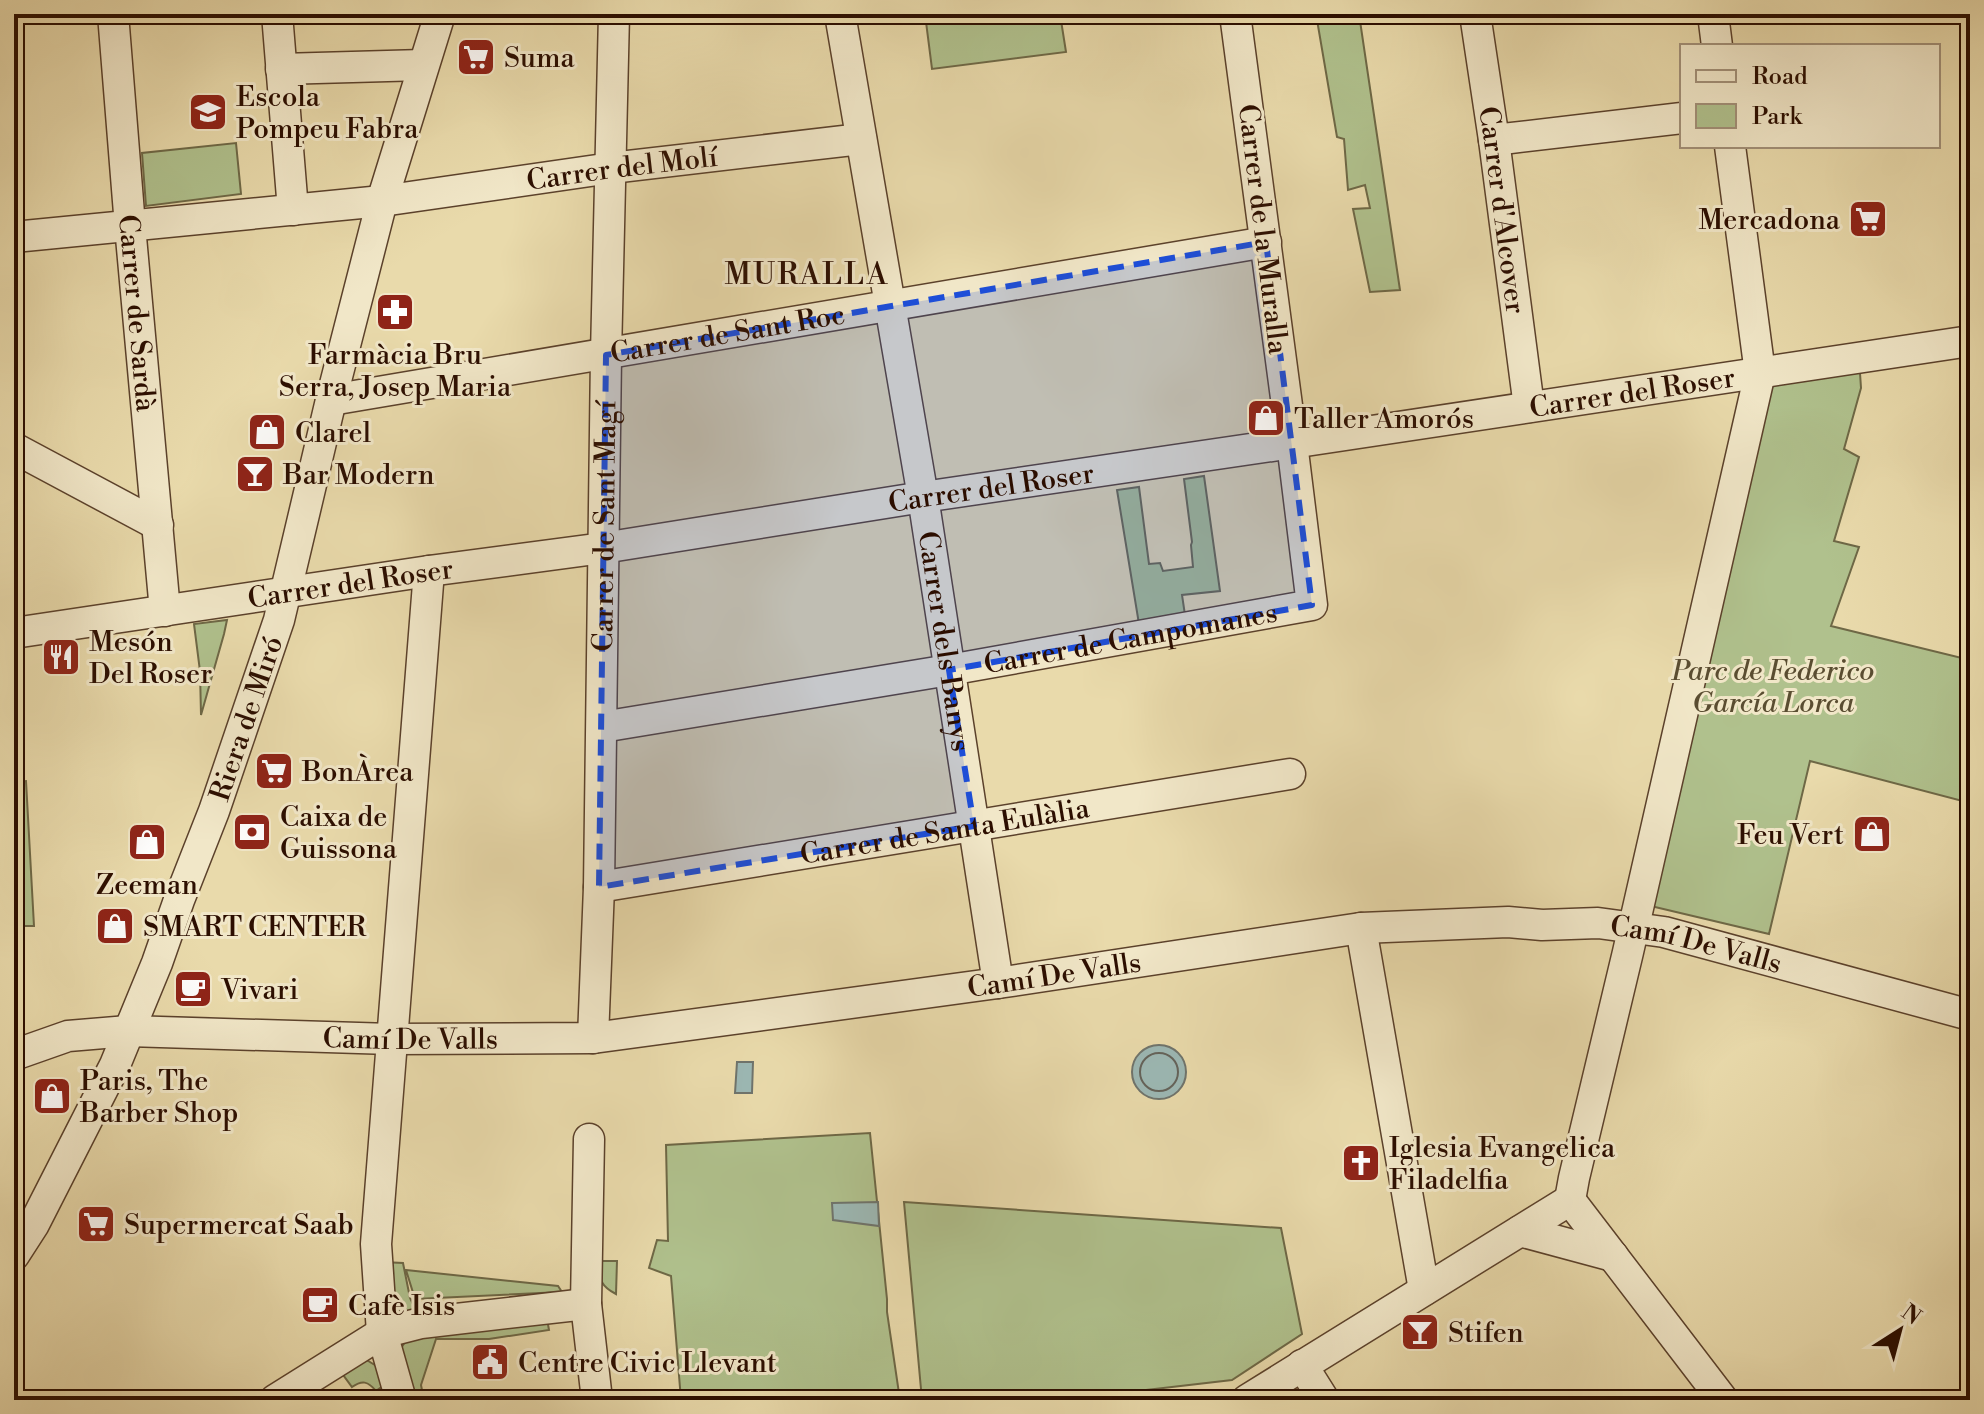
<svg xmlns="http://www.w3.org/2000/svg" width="1984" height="1414" font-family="'Libre Bodoni',serif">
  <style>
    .green { fill: #b0c18d; stroke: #6e6846; stroke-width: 2 }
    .water { fill: #9cb8b4; stroke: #6f746c; stroke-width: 2 }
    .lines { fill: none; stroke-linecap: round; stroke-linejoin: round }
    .shore { stroke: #64635a; stroke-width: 2 }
    .minor-casing { stroke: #5b412b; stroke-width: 33 }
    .minor { stroke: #f1e7c8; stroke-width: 30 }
    .marked { fill: #1d4ed8; fill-opacity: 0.2; stroke: #1d4ed8; stroke-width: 6; stroke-dasharray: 16 10; stroke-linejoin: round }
    .labels { text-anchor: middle; stroke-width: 6; stroke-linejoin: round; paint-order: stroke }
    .poi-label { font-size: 28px; fill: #2c0e00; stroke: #f1e7c8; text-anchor: start }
    .street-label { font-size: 28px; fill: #2c0e00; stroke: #f1e7c8 }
    .park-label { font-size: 28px; font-style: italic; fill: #5a4d31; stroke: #f1e7c8 }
    .neighbourhood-label { font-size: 30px; letter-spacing: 2px; fill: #2c0e00; stroke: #f1e7c8 }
  </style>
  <rect width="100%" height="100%" fill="#e9daab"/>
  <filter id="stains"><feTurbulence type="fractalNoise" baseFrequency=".0025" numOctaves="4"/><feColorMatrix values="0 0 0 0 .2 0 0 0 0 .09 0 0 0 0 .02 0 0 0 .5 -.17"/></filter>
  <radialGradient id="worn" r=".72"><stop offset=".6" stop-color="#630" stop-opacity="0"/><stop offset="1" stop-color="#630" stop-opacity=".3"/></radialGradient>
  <!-- green -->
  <path class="green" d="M925,14h135l6,38 -134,17z
    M1316,14h43l41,276 -30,2 -17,-83 17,-1 -5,-23 -17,5 -4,-51 -7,-2z
    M236,143l5,51 -95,12 -4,-53z
    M1859,358l2,30 -17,61 15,8 -25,84 25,6 -28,79 139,34v143l-160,-42 -41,173 -131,-31 122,-530z
    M1204,476l16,115 -38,4 3,20 -46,9 -22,-134 22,-3 10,77 11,-1 3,8 30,-4 -2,-22 1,-3 -8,-63z
    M227,620l-3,14 -23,81 -1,-44 -6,-47z
    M26,781l8,145h-20v-144z
    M870,1133l17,166v13l13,88h-219l-10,-124 -22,-8 8,-28 11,1 -2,-96z
    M904,1202l377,26 21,106 -70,46 -172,20h-138z
    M598,1261h19l-1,33c-17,-9 -16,-15 -18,-33z
    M382,1262l21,1 7,35 3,6 4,-1 6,8 -19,3 -16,-11z
    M406,1270l152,16 4,6 -147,7z
    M547,1319l2,11 -60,9h-53l-15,46 3,15h-12l-12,-50 8,-13z
    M365,1359l13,8 10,15 -12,9c-8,-10 -14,-11 -24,-4l-11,-15z"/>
  <!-- water -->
  <path class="water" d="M1132 1072a27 27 0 1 1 54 0a27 27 0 1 1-54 0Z
    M737,1062h16l-1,31h-17z
    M878,1202l1,24 -46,-6 -1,-17z"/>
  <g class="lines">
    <!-- shore -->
    <path class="shore" d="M1140 1072a19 19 0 1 1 38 0a19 19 0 1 1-38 0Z"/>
    <defs>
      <g id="minor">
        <path id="s1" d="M113,14l17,212 35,385"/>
        <path d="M277,14l16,196"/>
        <path id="s2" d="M840,14l83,483 75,486"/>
        <path id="s3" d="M1475,14l19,126 35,267"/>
        <path d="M1713,14l4,32"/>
        <path d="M281,69l142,-4"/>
        <path d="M1494,140l188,-22"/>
        <path id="s4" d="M14,237l368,-36 229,-33 250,-29"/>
        <path id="s5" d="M331,400l935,-158"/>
        <path d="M14,448l144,77"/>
        <path id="s6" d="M14,633l415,-62 174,-23 320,-51 369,-54 678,-102"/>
        <path id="s7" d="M602,727l347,-57 363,-65 -20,-162 -57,-429"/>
        <path id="s8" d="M599,887l691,-113"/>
        <path d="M1361,928l63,362"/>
        <path id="s9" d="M593,1038l6,-151 7,-532 8,-341"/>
        <path id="s10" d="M14,1055l54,-19 60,-5 263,8 202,-1 405,-55 363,-55 147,-6 34,3 56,-2 66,9 306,83"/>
        <path d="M589,1139l-3,165 11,96"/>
        <path d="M1570,1200l4,-22 54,-226 132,-579 -30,-227"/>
        <path d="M1570,1200l153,200"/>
        <path d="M1520,1231l93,25"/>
        <path id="s11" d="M14,1255l20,-31 81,-159 42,-102 22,-63 35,-89 65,-191 52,-220 51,-199 58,-187"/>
        <path d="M1302,1365l22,35"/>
        <path d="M275,1400l107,-67 39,-10 165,-19"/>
        <path d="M401,1400l-19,-67 -6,-89 53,-673"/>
        <path d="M1247,1400l323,-200"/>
      </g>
    </defs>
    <!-- minor casing -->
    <use href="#minor" class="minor-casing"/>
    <!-- minor -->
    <use href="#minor" class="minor"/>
  </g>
  <!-- marked area -->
  <path class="marked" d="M1266,242l46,363 -363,65 25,156 -375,61 7,-532z"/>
  <!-- icons -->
  <defs>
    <symbol id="supermarket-square" viewBox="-11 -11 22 22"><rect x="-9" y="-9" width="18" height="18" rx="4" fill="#8f2418" stroke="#f1e7c8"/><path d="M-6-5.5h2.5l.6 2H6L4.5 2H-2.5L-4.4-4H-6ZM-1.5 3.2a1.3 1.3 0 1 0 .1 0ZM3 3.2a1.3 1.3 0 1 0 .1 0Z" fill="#fff"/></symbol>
    <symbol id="school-square" viewBox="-11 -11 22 22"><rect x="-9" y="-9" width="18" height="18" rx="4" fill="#8f2418" stroke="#f1e7c8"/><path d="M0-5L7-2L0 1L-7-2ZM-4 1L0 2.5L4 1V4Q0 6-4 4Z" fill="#fff"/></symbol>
    <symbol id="pharmacy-square" viewBox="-11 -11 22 22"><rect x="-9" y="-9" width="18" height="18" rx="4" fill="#8f2418" stroke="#f1e7c8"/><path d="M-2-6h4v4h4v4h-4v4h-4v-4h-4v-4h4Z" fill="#fff"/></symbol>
    <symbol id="shop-square" viewBox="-11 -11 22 22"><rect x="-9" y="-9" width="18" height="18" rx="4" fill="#8f2418" stroke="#f1e7c8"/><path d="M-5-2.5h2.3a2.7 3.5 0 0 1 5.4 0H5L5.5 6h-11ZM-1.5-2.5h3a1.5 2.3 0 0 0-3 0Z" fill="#fff"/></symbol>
    <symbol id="bar-square" viewBox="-11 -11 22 22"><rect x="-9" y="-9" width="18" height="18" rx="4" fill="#8f2418" stroke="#f1e7c8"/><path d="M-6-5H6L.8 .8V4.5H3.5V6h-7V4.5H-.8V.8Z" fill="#fff"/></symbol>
    <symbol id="restaurant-square" viewBox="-11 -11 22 22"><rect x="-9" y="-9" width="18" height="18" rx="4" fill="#8f2418" stroke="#f1e7c8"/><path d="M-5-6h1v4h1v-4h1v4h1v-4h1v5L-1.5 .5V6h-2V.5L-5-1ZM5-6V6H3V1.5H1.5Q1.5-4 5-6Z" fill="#fff"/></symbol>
    <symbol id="bank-square" viewBox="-11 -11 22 22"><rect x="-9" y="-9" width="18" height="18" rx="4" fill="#8f2418" stroke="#f1e7c8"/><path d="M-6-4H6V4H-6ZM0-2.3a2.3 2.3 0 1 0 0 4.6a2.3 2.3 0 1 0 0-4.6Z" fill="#fff"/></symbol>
    <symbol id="cafe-square" viewBox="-11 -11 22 22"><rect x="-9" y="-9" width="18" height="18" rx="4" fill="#8f2418" stroke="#f1e7c8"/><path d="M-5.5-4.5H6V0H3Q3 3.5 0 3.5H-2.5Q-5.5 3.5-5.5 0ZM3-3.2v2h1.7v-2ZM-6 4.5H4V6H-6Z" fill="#fff"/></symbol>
    <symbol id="church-square" viewBox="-11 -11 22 22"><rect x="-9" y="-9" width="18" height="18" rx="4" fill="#8f2418" stroke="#f1e7c8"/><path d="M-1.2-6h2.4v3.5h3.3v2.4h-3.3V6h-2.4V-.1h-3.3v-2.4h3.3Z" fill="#fff"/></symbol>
    <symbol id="civic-square" viewBox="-11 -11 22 22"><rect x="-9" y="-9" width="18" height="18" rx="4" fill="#8f2418" stroke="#f1e7c8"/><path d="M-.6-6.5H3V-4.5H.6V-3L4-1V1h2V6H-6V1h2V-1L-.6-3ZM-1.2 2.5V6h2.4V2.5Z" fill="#fff"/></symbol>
  </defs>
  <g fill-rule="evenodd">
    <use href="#supermarket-square" x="454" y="35" width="44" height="44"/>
    <use href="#school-square" x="186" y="90" width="44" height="44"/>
    <use href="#supermarket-square" x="1846" y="197" width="44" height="44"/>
    <use href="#pharmacy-square" x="373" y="290" width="44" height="44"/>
    <use href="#shop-square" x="1244" y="396" width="44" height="44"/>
    <use href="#shop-square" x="245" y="410" width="44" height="44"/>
    <use href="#bar-square" x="233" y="452" width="44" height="44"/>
    <use href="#restaurant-square" x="39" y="635" width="44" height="44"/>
    <use href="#supermarket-square" x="252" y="749" width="44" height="44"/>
    <use href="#bank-square" x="230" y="810" width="44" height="44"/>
    <use href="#shop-square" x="1850" y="812" width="44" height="44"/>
    <use href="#shop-square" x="125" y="820" width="44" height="44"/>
    <use href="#shop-square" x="93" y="904" width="44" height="44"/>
    <use href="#cafe-square" x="171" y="967" width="44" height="44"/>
    <use href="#shop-square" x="30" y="1074" width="44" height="44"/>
    <use href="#church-square" x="1339" y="1141" width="44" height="44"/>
    <use href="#supermarket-square" x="74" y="1202" width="44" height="44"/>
    <use href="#cafe-square" x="298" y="1283" width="44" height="44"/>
    <use href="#bar-square" x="1398" y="1310" width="44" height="44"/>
    <use href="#civic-square" x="468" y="1340" width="44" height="44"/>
  </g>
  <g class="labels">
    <!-- poi labels -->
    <g class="poi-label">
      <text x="504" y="67">Suma</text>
      <text x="236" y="106">Escola<tspan x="236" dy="32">Pompeu Fabra</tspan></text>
      <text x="1840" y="229" text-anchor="end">Mercadona</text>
      <text x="395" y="364" text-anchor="middle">Farmàcia Bru<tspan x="395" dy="32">Serra, Josep Maria</tspan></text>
      <text x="1294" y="428">Taller Amorós</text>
      <text x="295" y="442">Clarel</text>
      <text x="283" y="484">Bar Modern</text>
      <text x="89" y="651">Mesón<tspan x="89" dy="32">Del Roser</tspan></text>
      <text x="302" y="781">BonÀrea</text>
      <text x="280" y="826">Caixa de<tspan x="280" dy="32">Guissona</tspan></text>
      <text x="1844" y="844" text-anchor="end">Feu Vert</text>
      <text x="147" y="894" text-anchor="middle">Zeeman</text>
      <text x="143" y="936">SMART CENTER</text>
      <text x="221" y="999">Vivari</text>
      <text x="80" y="1090">Paris, The<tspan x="80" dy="32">Barber Shop</tspan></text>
      <text x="1389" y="1157">Iglesia Evangelica<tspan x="1389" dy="32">Filadelfia</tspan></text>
      <text x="124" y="1234">Supermercat Saab</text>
      <text x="348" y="1315">Cafè Isis</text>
      <text x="1448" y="1342">Stifen</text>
      <text x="518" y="1372">Centre Civic Llevant</text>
    </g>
    <!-- street labels -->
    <g class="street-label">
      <text dy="10" stroke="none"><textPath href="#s4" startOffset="612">Carrer del Molí</textPath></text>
      <text dy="10" stroke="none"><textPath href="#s3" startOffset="198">Carrer d'Alcover</textPath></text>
      <text transform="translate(1264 229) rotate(83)" y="10">Carrer de la Muralla</text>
      <text dy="10" stroke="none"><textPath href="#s1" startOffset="300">Carrer de Sardà</textPath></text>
      <text dy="10" stroke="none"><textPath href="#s5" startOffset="402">Carrer de Sant Roc</textPath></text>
      <text dy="10" stroke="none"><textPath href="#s6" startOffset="1636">Carrer del Roser</textPath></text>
      <text dy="10" stroke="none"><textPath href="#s6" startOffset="988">Carrer del Roser</textPath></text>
      <text dy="10" stroke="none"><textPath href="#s9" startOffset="512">Carrer de Sant Magí</textPath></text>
      <text dy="10" stroke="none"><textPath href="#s6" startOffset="340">Carrer del Roser</textPath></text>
      <text dy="10" stroke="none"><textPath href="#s7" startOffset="536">Carrer de Campomanes</textPath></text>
      <text dy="10" stroke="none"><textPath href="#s2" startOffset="636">Carrer dels Banys</textPath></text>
      <text dy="10" stroke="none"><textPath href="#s11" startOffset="586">Riera de Miró</textPath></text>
      <text dy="10" stroke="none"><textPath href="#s8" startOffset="350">Carrer de Santa Eulàlia</textPath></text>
      <text dy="10" stroke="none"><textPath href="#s10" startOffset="1696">Camí De Valls</textPath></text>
      <text dy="10" stroke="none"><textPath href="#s10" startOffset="1048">Camí De Valls</textPath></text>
      <text dy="10" stroke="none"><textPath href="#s10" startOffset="400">Camí De Valls</textPath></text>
    </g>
    <!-- park labels -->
    <g class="park-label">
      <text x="1773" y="680">Parc de Federico<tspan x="1773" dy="32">García Lorca</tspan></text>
    </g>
    <!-- neighbourhood labels -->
    <g class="neighbourhood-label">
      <text x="807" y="284">MURALLA</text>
    </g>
  </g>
  <!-- margin -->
  <rect width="1984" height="1414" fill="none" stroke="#e9daab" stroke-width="48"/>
  <rect x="16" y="16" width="1952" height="1382" fill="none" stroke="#2c0e00" stroke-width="4"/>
  <rect x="24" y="24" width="1936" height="1366" fill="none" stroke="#2c0e00" stroke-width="2"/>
  <!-- legend -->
  <rect x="1680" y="44" width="260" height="104" fill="#f1e7c8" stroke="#a29078" stroke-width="2"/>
  <rect x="1696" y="70" width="40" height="12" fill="#f1e7c8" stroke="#a29078" stroke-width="2"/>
  <text x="1752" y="84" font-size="24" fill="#2c0e00">Road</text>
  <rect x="1696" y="104" width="40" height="24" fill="#b0c18d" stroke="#a29078" stroke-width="2"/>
  <text x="1752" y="124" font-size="24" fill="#2c0e00">Park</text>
  <!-- north arrow -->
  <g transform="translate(1900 1330) rotate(36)" stroke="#f1e7c8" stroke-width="6" paint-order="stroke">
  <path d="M0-6L14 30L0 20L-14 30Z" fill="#2c0e00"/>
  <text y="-12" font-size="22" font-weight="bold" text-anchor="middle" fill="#2c0e00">N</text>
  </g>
  <rect width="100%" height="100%" filter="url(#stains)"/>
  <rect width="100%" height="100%" fill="url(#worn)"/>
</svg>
